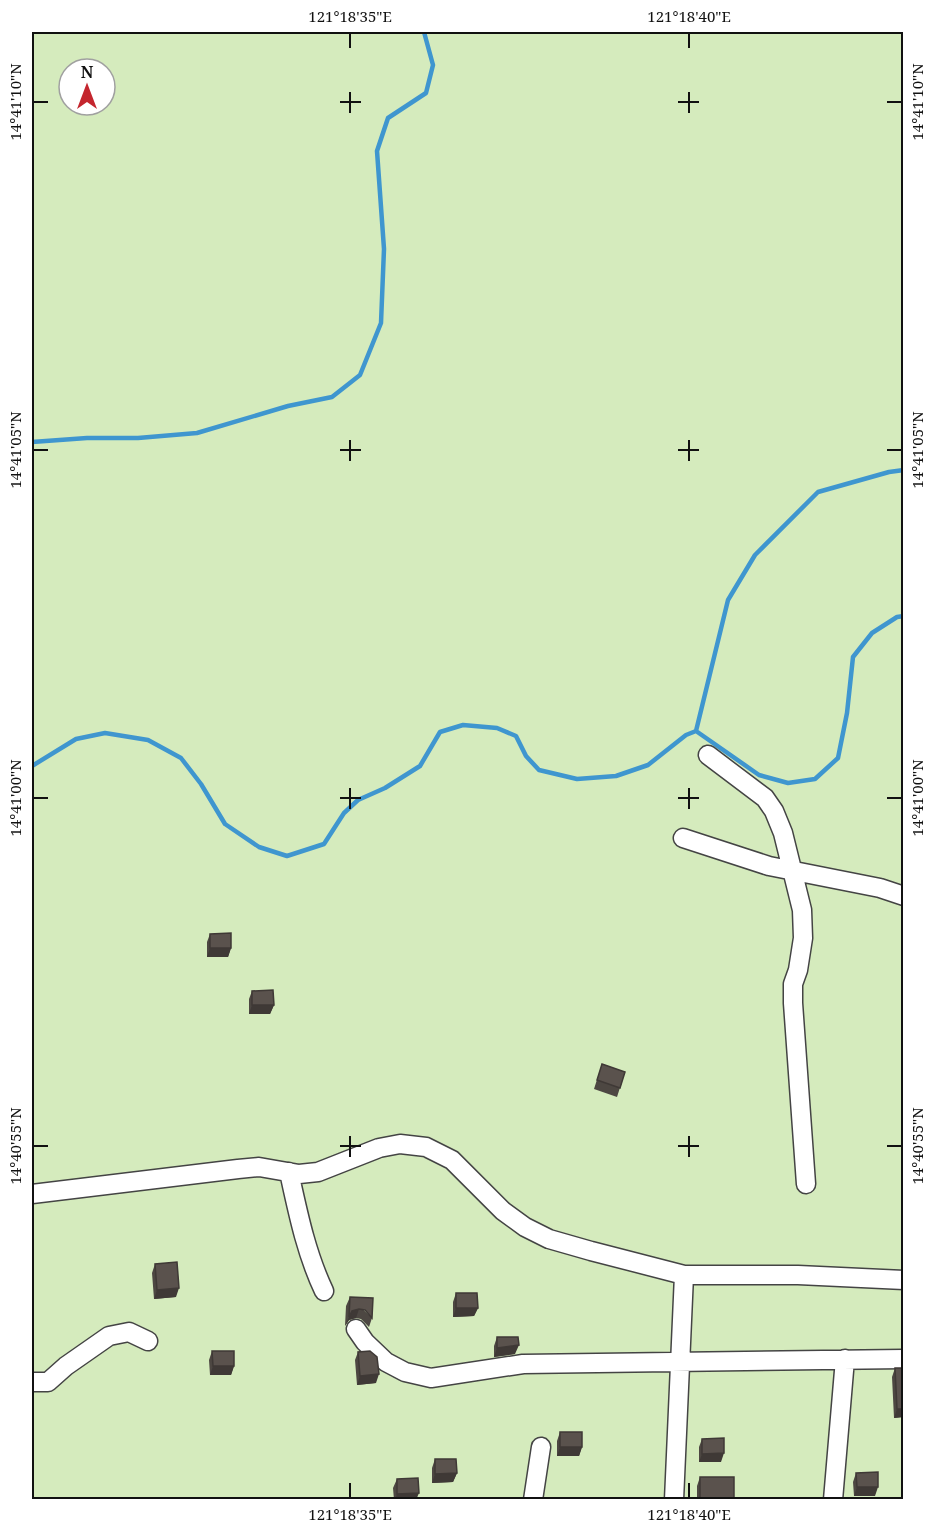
<svg xmlns="http://www.w3.org/2000/svg" width="935" height="1531" font-family="'Noto Serif',serif">
  <style>
    .green { fill: #d5ebbd; fill-rule: evenodd }
    .lines { fill: none; stroke-linecap: round; stroke-linejoin: round }
    .stream { stroke: #3f96cf; stroke-width: 4.5 }
    .minor-casing { stroke: #444; stroke-width: 21 }
    .minor { stroke: #fff; stroke-width: 18 }
    .wall { fill: #4d4742 }
    .shaded-wall { fill: #3f3936 }
    .building { fill: #5a524d; stroke: #3f3936; stroke-width: 1.5 }
    .ticks { fill: none; stroke: #111; stroke-width: 2 }
    .neatline { fill: none; stroke: #111; stroke-width: 2 }
    .ticks-label { font-size: 15px; text-anchor: middle; fill: #111 }
  </style>
  <rect width="100%" height="100%" fill="#fffdf5"/>
  <!-- green -->
  <path class="green" d="M32,32h871v1467h-871zM69,69h36v36h-36z"/>
  <g class="lines">
    <!-- stream -->
    <path class="stream" d="M32,442l55,-4h51l59,-5 91,-27 44,-9 28,-22 21,-52 3,-74 -7,-98 11,-33 38,-25 7,-28 -9,-33
      M696,731l32,-131 27,-45 63,-63 71,-20 15,-2
      M696,731l63,44 29,8 27,-4 23,-21 9,-45 6,-56 19,-24 25,-16 7,-1
      M32,766l44,-27 29,-6 43,7 33,18 20,26 24,40 34,23 28,9 37,-12 20,-31 14,-13 27,-12 35,-22 20,-34 23,-7 34,3 19,8 10,20 13,14 38,9 39,-3 32,-11 38,-30 10,-4"/>
    <defs>
      <path id="minor" d="M708,755l57,43 9,13 9,22 19,77 1,28 -5,32 -5,14v19l13,181
        M683,838l86,28 111,22 24,8
        M289,1172c9,41 17,81 35,119
        M32,1194l206,-25 21,-2 40,7 19,-2 61,-24 21,-4 26,3 26,13 51,51 22,16 24,12 42,12 93,24h114l106,5
        M356,1329l9,13 21,20 19,10 26,6 92,-14 381,-5
        M32,1382h16l18,-16 43,-30 20,-4 19,9
        M533,1500l8,-53
        M674,1500l10,-225
        M833,1500l12,-141"/>
    </defs>
    <!-- minor casing -->
    <use href="#minor" class="minor-casing"/>
    <!-- minor -->
    <use href="#minor" class="minor"/>
  </g>
  <!-- wall -->
  <path class="wall" d="M210,934l21,14 -3,9h-21v-15z
    M252,991l22,14 -4,9h-21v-15z
    M903,1018v20h-1l-1,-14z
    M602,1064l23,8 -8,25 -23,-8z
    M155,1264l21,33 -22,2 -2,-26z
    M456,1293l22,15 -4,8 -21,1v-15z
    M350,1297l22,21 -3,9 -8,-8 -5,-1 -7,2 -4,6 1,-20z
    M497,1337l18,17 -21,3v-11z
    M212,1351l22,15 -3,9h-21l-1,-15z
    M358,1352l18,31 -19,2 -2,-25z
    M895,1368l8,49 -9,1 -2,-41z
    M560,1432l22,15 -3,9h-22v-15z
    M702,1439l19,23h-22v-15z
    M435,1459l22,14 -4,9 -21,1v-15z
    M856,1473l19,23h-21l-1,-14z
    M700,1477l34,23h-37v-14z
    M397,1479l19,21h-22l-1,-12z"/>
  <!-- shaded-wall -->
  <path class="shaded-wall" d="M210,948h21l-3,9h-21z
    M252,1005h22l-4,9h-21z
    M179,1288l-3,9 -22,2 3,-9z
    M456,1308h22l-4,8 -21,1z
    M359,1309l-3,9 -7,2 -4,6 4,-9 3,-6z
    M519,1345l-4,9 -21,3 3,-9z
    M213,1366h21l-3,9h-21z
    M379,1374l-3,9 -19,2 3,-9z
    M897,1409h6v8l-9,1z
    M560,1447h22l-3,9h-22z
    M724,1453l-3,9h-22l3,-8z
    M457,1473l-4,9 -21,1 3,-9z
    M857,1487h21l-3,9h-21z
    M419,1493l-3,7h-21l2,-6z"/>
  <!-- building -->
  <path class="building" d="M231,933v15h-21v-14z
    M273,990l1,15h-22v-14z
    M602,1064l23,8 -5,16 -23,-8z
    M177,1262l2,26 -22,2 -2,-26z
    M456,1293h21l1,15h-22z
    M350,1297l23,1 -1,20 -7,-8 -6,-1 -7,2 -3,6z
    M497,1337h21l1,8 -22,3z
    M212,1351h22v15h-21z
    M370,1351l7,6 2,17 -19,2 -2,-24z
    M895,1368h8v41h-6z
    M560,1432h22v15h-22z
    M724,1438v15l-22,1v-15z
    M435,1459h21l1,14 -22,1z
    M878,1472v15h-21l-1,-14z
    M700,1477h34v23h-34z
    M418,1478l1,15 -22,1v-15z"/>
  <!-- ticks -->
  <path class="ticks" d="M350,33v15M689,33v15M350,92v21M689,92v21M33,102h15M340,102h21M678,102h21M887,102h15M350,440v21M689,440v21M33,450h15M340,450h21M678,450h21M887,450h15M350,788v21M689,788v21M33,798h15M340,798h21M678,798h21M887,798h15M350,1136v21M689,1136v21M33,1146h15M340,1146h21M678,1146h21M887,1146h15M350,1483v15M689,1483v15"/>
  <!-- border -->
  <rect width="935" height="1531" fill="none" stroke="#ffffff" stroke-width="66"/>
  <!-- north arrow -->
  <g transform="translate(87 87)"><circle r="28" fill="#ffffff" stroke="#a0a0a0" stroke-width="1.5"/>
  <path d="M0-4.5L10 22L0 15L-10 22Z" fill="#c4262e"/>
  <text y="-9" font-size="16" font-weight="bold" text-anchor="middle" fill="#111111">N</text>
  </g>
  <rect x="33" y="33" width="869" height="1465" class="neatline"/>
  <g class="ticks-label">
    <text x="350" y="22">121°18'35"E</text>
    <text x="689" y="22">121°18'40"E</text>
    <text transform="translate(16 102) rotate(-90)" y="5">14°41'10"N</text>
    <text transform="translate(918 102) rotate(-90)" y="5">14°41'10"N</text>
    <text transform="translate(16 450) rotate(-90)" y="5">14°41'05"N</text>
    <text transform="translate(918 450) rotate(-90)" y="5">14°41'05"N</text>
    <text transform="translate(16 798) rotate(-90)" y="5">14°41'00"N</text>
    <text transform="translate(918 798) rotate(-90)" y="5">14°41'00"N</text>
    <text transform="translate(16 1146) rotate(-90)" y="5">14°40'55"N</text>
    <text transform="translate(918 1146) rotate(-90)" y="5">14°40'55"N</text>
    <text x="350" y="1520">121°18'35"E</text>
    <text x="689" y="1520">121°18'40"E</text>
  </g>
</svg>
